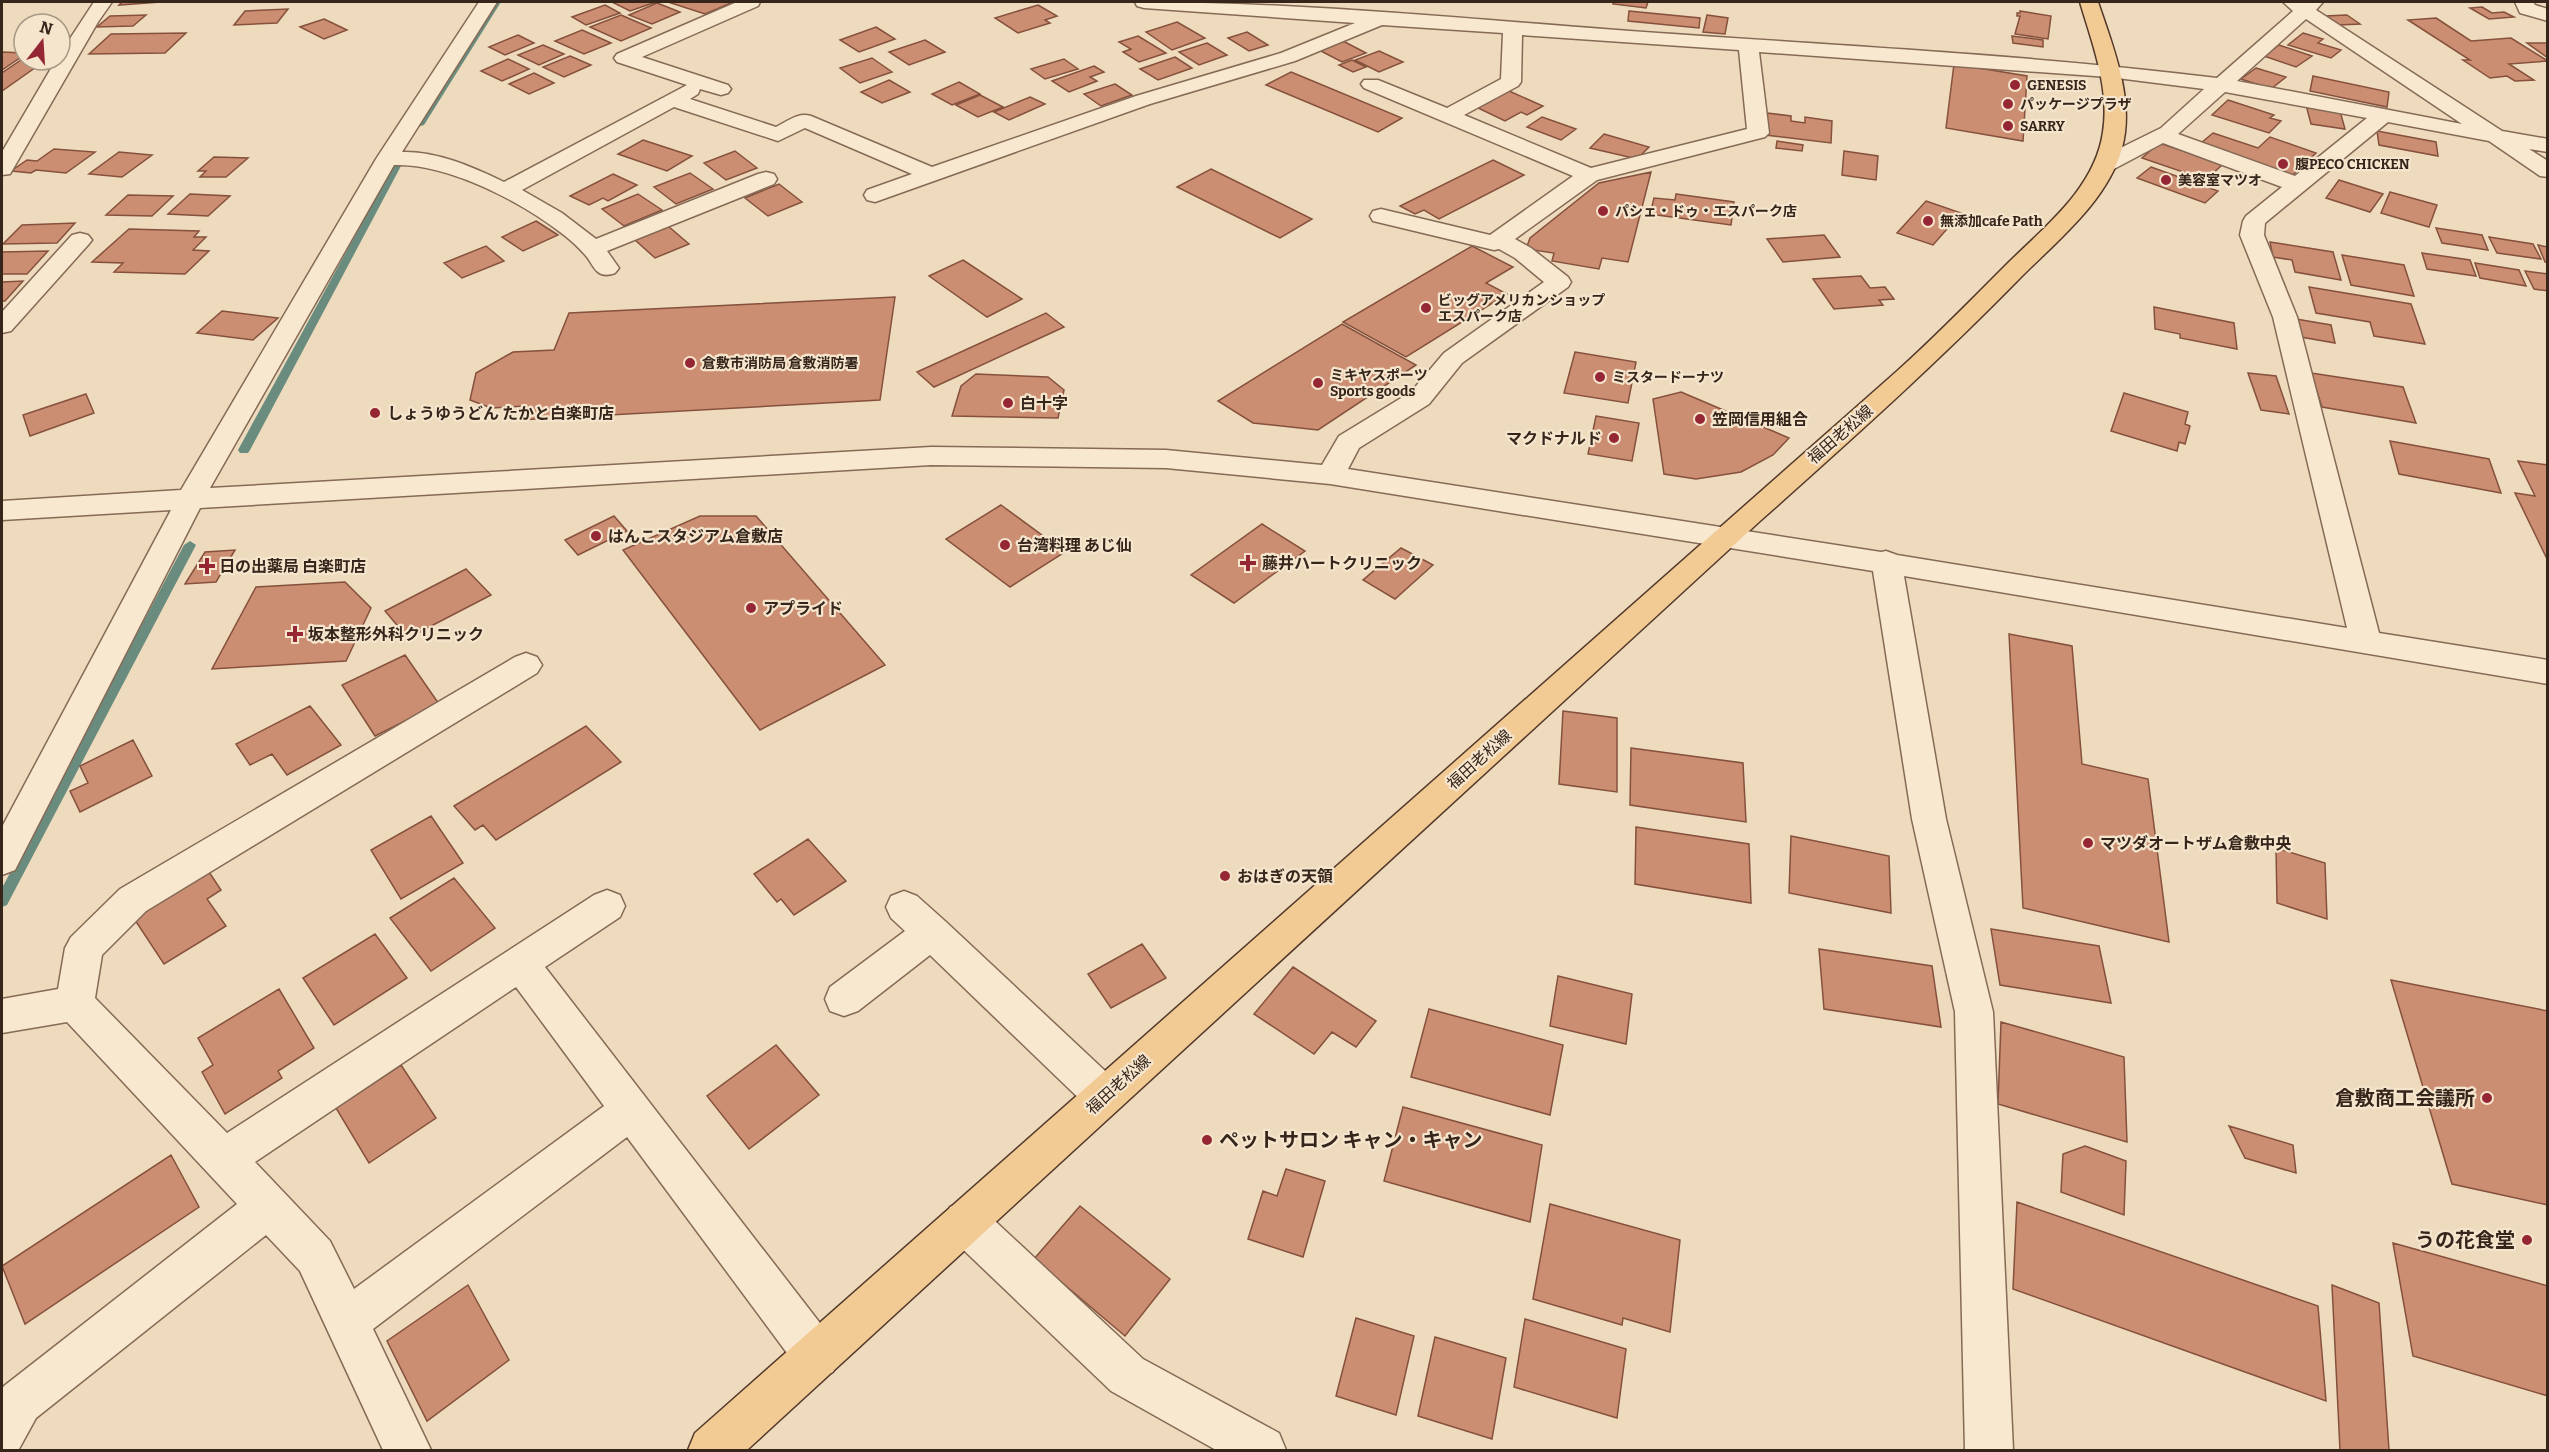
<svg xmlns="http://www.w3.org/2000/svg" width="2549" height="1452" font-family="Bitter,'Noto Sans JP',serif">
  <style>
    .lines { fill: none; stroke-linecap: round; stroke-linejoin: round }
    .stream { fill: #698c7f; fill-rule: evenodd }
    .building { fill: #cc8e73; stroke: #85513c; stroke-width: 1.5 }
    .minor-casing { stroke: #856a56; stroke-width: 3 }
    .major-casing { stroke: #53392b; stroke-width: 3 }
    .minor { fill: #f9e8d0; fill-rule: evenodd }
    .major { fill: #f2ca94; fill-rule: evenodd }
    .poi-dot { fill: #952633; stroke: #f5e5cd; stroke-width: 2 }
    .labels { text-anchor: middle; stroke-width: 4.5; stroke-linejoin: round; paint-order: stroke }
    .far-poi-label { font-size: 14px; font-weight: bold; fill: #35251b; stroke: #f5e5cd; text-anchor: start }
    .poi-label { font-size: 16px; font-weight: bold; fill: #35251b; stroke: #f5e5cd; text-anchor: start }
    .street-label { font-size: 16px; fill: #35251b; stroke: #f5e5cd }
    .near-poi-label { font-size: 20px; font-weight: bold; fill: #35251b; stroke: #f5e5cd; text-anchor: end }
  </style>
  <rect width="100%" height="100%" fill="#eedabd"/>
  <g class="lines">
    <!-- stream -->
    <path class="stream" d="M493,2h8l-77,123 -7,2 -1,-2z
      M397,163l4,3 -151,284 -2,3h-8l-2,-3 155,-284z
      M190,541l6,4 -189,360 -5,2v-19l182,-343z"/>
  </g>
  <!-- building -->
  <path class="building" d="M122,2h39l-42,3z
    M612,2h44l-26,9z
    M668,2h59l4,1 -26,11z
    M1614,2h34l-2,6 -33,-4z
    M657,3l23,9 -28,12 -23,-9z
    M605,5l15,8 -34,12 -14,-8z
    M1038,5l19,11 -12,4 5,3 -32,10 -23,-15z
    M2482,7l10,6 12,-1 10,5 -25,2 -19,-11z
    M288,9l-11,14 -43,2 11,-14z
    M1629,11l71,7 -1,10 -71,-7z
    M2020,11l31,5 -3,23 -33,-5 5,-18h-3v-3h3z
    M146,15l-13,11 -36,1 13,-11z
    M621,15l30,13 -30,13 -31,-14z
    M1707,15l21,3 -3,16 -22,-2z
    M2347,15l13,9 -22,1 -12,-9z
    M2436,18l35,23 40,-3 37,23 -39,3 25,16 -19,1 -8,-5 -17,2 -27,-18h7l-62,-40z
    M324,19l23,11 -23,9 -24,-12z
    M1177,22l28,16 -33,12 -26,-18z
    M876,27l19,12 -36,13 -19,-12z
    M582,30l29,13 -27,11 -29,-13z
    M1247,32l21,13 -19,6 -21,-13z
    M186,33l-21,20 -76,1 22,-20z
    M2303,33l20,6 -5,4 23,7 -10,8 -43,-13z
    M518,35l16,8 -29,12 -16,-8z
    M1138,36l28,17 -27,9 -16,-10 8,-3 -12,-7z
    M2012,36l31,4v7l-30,-4z
    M925,40l20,12 -36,13 -20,-13z
    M1343,41l23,12 -24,9 -23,-12z
    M1207,43l20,12 -28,10 -20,-13z
    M2527,43h21v15z
    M543,45l21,9 -25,11 -21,-10z
    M2279,45l33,11 -16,11 -32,-11z
    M1379,51l24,11 -24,10 -24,-12z
    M2,52l22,1v2l-22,15z
    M570,56l21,9 -27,12 -21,-10z
    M1175,57l17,11 -34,12 -18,-11z
    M24,58v2h22l-44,31v-18z
    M872,58l20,14 -32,11 -20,-15z
    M508,59l21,10 -27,12 -21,-10z
    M1064,59l14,10 -33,10 -14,-10z
    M1352,60l14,7 -13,5 -14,-7z
    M1954,64l73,12 -4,65 -77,-13z
    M1094,66l10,6 -14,5 7,4 -28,11 -17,-11z
    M2256,68l30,9 -15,12 -30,-10z
    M1291,72l111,46 -24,14 -112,-47z
    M534,73l20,10 -25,11 -20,-10z
    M2313,76l76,16 -2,15 -77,-16z
    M889,80l21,12 -28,11 -21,-11z
    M959,82l21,12 -28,11 -20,-11z
    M1115,84l17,11 -31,11 -17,-12z
    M1509,91l34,15 -16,9 -6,-3 -16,9 -29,-14z
    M980,95l23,12 -25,10 -22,-12z
    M1030,97l15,7 -36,16 -15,-8z
    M2228,100l46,15 -4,3 11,3 -12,12 -57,-18z
    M2306,105l34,6 5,18 -34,-5z
    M1767,113l24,3v5l14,2v-6l27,4 -1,22 -66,-8z
    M1542,117l34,12 -15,11 -34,-13z
    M2377,131l59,11 2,14 -59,-11z
    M2213,133l45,15 12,-11 46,16 -23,22 -92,-32z
    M1604,134l45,13 -12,12 -47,-11z
    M643,140l49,16 -25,15 -49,-17z
    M1777,141l26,4 -1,6 -26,-3z
    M2159,143l64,21 -17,16 -64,-22z
    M54,149l41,3 -29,21 -30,-3 -5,3 -20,-2 16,-11 10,1z
    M735,151l22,17 -31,12 -22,-17z
    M1844,151l34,5 -2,24 -34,-5z
    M119,152l33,3 -30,22 -33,-3z
    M214,157l34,1 -22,19h-26l6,-6h-8z
    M1493,160l31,15 -85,44 -15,-9 -9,4 -15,-8z
    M2151,167l67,24 -13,12 -68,-25z
    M1211,169l101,50 -32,19 -103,-51z
    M1651,172l-23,90 -26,-4 -3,11 -47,-8 2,-8 -28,-4 4,-11 69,-55z
    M690,173l23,16 -37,15 -22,-17z
    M613,174l24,11 -29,16 -5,-3 -14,7 -19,-9z
    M2339,180l44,14 -13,18 -44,-14z
    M779,184l23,18 -34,14 -23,-18z
    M2390,192l47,13 -8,22 -48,-14z
    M190,194l40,2 -22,20 -40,-2z
    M638,194l24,16 -38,16 -22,-17z
    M1676,194l58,8 -3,23 -81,-11 4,-16 21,2z
    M128,195l45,1 -21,20 -46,-1z
    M1926,201l35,12 -28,32 -36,-12z
    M536,221l22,14 -35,16 -21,-14z
    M75,223l-18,20 -54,1 19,-19z
    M668,226l21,18 -34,14 -21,-19z
    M2436,228l46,7 6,15 -46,-7z
    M129,229l70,2 -5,6h12l-13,13 16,1 -24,23 -71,-2 9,-9 -31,-1z
    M1824,235l16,22 -57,5 -16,-23z
    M2489,237l44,7 8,15 -44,-6z
    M2270,242l63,10 8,28 -46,-8 -3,-12 -19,-3z
    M2538,245l10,2v16l-3,-1z
    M486,246l18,15 -42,17 -18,-15z
    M1472,246l41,21 -27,16 21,11 -101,63 -63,-35z
    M48,251l-21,23h-25v-22z
    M2422,253l48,7 6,16 -49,-7z
    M2342,255l62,10 10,31 -63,-11z
    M963,260l59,39 -35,18 -58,-41z
    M2475,263l44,7 7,16 -46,-8z
    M2525,271l23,3v17l-14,-2z
    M1861,276l9,12 15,-1 9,12 -15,1 4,5 -49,4 -21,-30z
    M23,281l-18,20h-3v-19z
    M2309,287l102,17 14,40 -51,-8 -4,-14 -54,-9z
    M895,297l-15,103 -361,20 6,-14 -34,2 -21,-8 6,-27 37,-21 41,-2 15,-37z
    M2154,307l80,16 3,26 -57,-11v-4l-25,-5z
    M222,311l56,7 -25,22 -56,-7z
    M1046,313l18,14 -130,60 -17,-15z
    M2296,319l35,6 4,18 -34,-6z
    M1342,324l74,41 -98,65 -65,-7 -35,-22z
    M1575,352l61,10 -8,41 -64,-10z
    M2248,373l28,3 13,38 -28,-4z
    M2311,373l92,14 13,36 -94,-16z
    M976,374l72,3 16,13 -6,28 -106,-2 9,-30z
    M1681,392l108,46 -16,17 -32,17 -45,7 -32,-5 -11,-75z
    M2124,393l64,19 -3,12 5,2 -5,18 -6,-2 -2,9 -66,-20z
    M86,394l8,19 -64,23 -7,-21z
    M1596,416l43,7 -7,38 -44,-7z
    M2390,441l99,18 12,34 -102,-19z
    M2518,461l30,4v96l-33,-68 20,3z
    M1001,505l64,47 -55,35 -64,-48z
    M614,516l13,15 -49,24 -13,-15z
    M700,516h56l129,149 -125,65 -137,-180z
    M1262,524l43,27 -71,52 -43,-28z
    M1401,548l32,17 -38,34 -32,-19z
    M235,550l-19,32 -31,2 20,-32z
    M466,569l25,26 -83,43 -23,-27z
    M345,582l26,26 -25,53 -134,8 44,-82z
    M2009,634l63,12 10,118 66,15 21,163 -146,-34z
    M405,655l34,49 -64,32 -33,-51z
    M310,706l31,39 -54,30 -15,-21 -22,11 -14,-21z
    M1563,711l54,7v74l-58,-8z
    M586,726l35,36 -125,78 -13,-15 -8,5 -21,-24z
    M133,740l19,36 -72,36 -10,-21 18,-8 -8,-17z
    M1631,748l112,15 3,59 -116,-17z
    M431,816l32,47 -62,36 -30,-49z
    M1636,827l113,17 2,59 -116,-19z
    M1791,836l98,20 2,57 -102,-20z
    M808,839l38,42 -52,34 -13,-16 -4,3 -23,-28z
    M2276,848l49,15 2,56 -50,-16z
    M207,869l14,21 -14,9 19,27 -62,38 -33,-50z
    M454,878l41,50 -64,43 -41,-53z
    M1991,929l108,17 12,57 -111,-18z
    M375,934l32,44 -73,47 -31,-47z
    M1142,944l24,34 -55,30 -23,-34z
    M1819,949l113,17 9,61 -117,-18z
    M1293,967l83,54 -20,26 -24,-15 -18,22 -60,-40z
    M1558,976l74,18 -6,50 -76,-18z
    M2391,980l157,31v194l-96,-21z
    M279,989l35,59 -36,23 4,7 -57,36 -23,-42 11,-7 -15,-27z
    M1429,1009l134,36 -13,70 -139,-38z
    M2001,1022l123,35 3,85 -129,-38z
    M776,1045l43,50 -70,54 -42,-53z
    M401,1065l35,53 -67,45 -33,-55z
    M1403,1107l139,38 -12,77 -146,-41z
    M2229,1126l64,19 3,28 -51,-15z
    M2085,1146l41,15 -2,54 -63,-23 2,-38z
    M171,1155l28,52 -174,117 -23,-58z
    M1286,1169l39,12 -22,76 -55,-18 15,-48 14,5z
    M2017,1202l301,104 8,95 -313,-112z
    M1550,1204l130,36 -10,92 -47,-14 -1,7 -89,-26z
    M1080,1206l90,73 -45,57 -91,-77z
    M2393,1243l155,43v110l-135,-40z
    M468,1285l41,75 -82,61 -40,-80z
    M2332,1285l47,18 10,147h-49z
    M1356,1318l58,18 -18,79 -60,-19z
    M1525,1319l101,30 -9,69 -103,-31z
    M1435,1337l71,21 -14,81 -74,-23z"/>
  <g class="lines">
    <defs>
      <path id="minor" d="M94,2h18l-14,20 -85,147 -3,5 -8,1v-23l54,-92h4v-6z
        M479,2h18l-95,150c35,-1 71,15 102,30l183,-97 -70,-23 -3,-4 3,-4 120,-52h23l-2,4 -116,51 86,28 3,4 -3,4 -7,2 -21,-6 -2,5 -8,5 86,28c12,-6 22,-15 35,-11l121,51 204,-71 145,-43 74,-30 -211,-15 -7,-2 -2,-4c165,0 330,17 495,29 195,14 392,23 587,47l76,-67 -10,-9h40l-7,8 186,121 46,8v13l-19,-3 19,12v16l-8,-1 -51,-35 -101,-19 -123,101 -1,12 33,82 82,316 169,27v24l-644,-108 42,243 47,193 20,438h-48l-10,-438 -43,-193 -39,-248 -543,-87 -164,-16 -235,-3 -731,43 -185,362 -13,5v-48l169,-317 -169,10v-19l179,-11 195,-331zM2306,19l156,105 -225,-43zM1382,25l121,8 -2,46 -54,29 -69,-28h-14l-3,4 3,4 209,88 -83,59 -109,-26 -8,2 -3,5 3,5 121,29 5,-1 16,9 29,24 -100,71 -33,39 -72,44 -17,29 -156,-15 -235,-3 -721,41 184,-323c54,-2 128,37 170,70 8,6 16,14 23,22 4,5 6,11 11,15 5,4 12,3 17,1l4,-5 -12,-17 167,-67 3,-5 -3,-5 -8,-2 -8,2 -162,65 -34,-26 -40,-23 152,-83 104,34 27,-13 107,46 -45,16 -3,5 3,5 8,2 275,-98 145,-43zM1522,35l217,15 8,79 -156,39 -127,-53 54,-29 3,-4zM1759,52l350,25 95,12 -43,39 -65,32 -3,5 3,5 8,2 8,-2 51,-27 119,44 -36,29 -3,5 -3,14 33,82 74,311 -450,-73 -11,-4 -5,1 -533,-83 11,-21 70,-44 33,-41 106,-76 3,-5 -3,-5 -37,-29 -16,-9 82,-59 168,-43 4,-4zM2225,92l142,26 -72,58 -117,-42z
        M2515,2h18l2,3 13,4v12l-28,-8z
        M80,233l8,2 4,5 -4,5 -77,86 -9,2v-21l70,-77z
        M526,653l11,4 5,8 -5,8 -391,238 -44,44 -7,43 132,135 367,-238 13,-5 13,5 5,11 -5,11 -75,50 288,373 7,16 -7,16 -16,7 -16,-7 -174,-235 -254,192 58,121h-48l-83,-179 -34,-36 -230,183 -17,31 -17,1v-61l2,-3 233,-182 -170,-182 -65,11v-34l56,-10 7,-41 6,-11 49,-48 395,-232zM516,987l88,119 -250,183 -24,-48 -75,-79z
        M904,891l13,5 28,25 173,162 6,13 -6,13 -14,6 -14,-6 -160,-154 -72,56 -14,5 -14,-5 -5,-12 5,-12 75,-56 -14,-13 -5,-11 5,-11z
        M965,1201l15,6 163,152 136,74 7,17h-70l-105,-59 -161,-154 -6,-15 6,-15z"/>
      <path id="major" d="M2080,2h18c15,45 37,98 24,146 -14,52 -64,92 -100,128 -84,86 -172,165 -262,245l-1013,929h-59l7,-17 1201,-1061c38,-34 73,-70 109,-106 38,-38 90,-77 98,-134 7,-44 -11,-89 -23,-130z"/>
    </defs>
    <!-- minor casing -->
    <use href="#minor" class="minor-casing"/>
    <!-- major casing -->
    <use href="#major" class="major-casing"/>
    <!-- minor -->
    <use href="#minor" class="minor"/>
    <!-- major -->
    <use href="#major" class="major"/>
  </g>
  <!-- markers -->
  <g class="poi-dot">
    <circle cx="2015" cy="85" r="6"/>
    <circle cx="2008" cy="104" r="6"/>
    <circle cx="2008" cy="126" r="6"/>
    <circle cx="2283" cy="164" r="6"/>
    <circle cx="2166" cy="180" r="6"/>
    <circle cx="1603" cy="211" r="6"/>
    <circle cx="1928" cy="221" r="6"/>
    <circle cx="1426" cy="308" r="6"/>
    <circle cx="690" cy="363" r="6"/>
    <circle cx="1600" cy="377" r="6"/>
    <circle cx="1318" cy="383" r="6"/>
    <circle cx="1008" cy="403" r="6"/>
    <circle cx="375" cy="413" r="6"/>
    <circle cx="1700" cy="419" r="6"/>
    <circle cx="1614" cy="438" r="6"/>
    <circle cx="596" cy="536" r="6"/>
    <circle cx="1005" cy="545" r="6"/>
    <path d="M1245 554h6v6h6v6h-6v6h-6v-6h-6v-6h6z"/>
    <path d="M204 557h6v6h6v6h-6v6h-6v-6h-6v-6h6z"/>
    <circle cx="751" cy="608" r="6"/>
    <path d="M292 625h6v6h6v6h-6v6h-6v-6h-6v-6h6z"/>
    <circle cx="2088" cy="843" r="6"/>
    <circle cx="1225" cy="876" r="6"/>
    <circle cx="2487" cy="1098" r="6"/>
    <circle cx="1207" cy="1140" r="6"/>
    <circle cx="2527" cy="1240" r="6"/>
  </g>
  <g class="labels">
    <!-- far-poi labels -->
    <g class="far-poi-label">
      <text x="2027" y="90">GENESIS</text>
      <text x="2020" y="109">パッケージプラザ</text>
      <text x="2020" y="131">SARRY</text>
      <text x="2295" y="169">腹PECO CHICKEN</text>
      <text x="2178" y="185">美容室マツオ</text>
      <text x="1615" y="216">パシェ・ドゥ・エスパーク店</text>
      <text x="1940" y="226">無添加cafe Path</text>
      <text x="1438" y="305">ビッグアメリカンショップ<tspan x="1438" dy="16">エスパーク店</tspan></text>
      <text x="702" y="368">倉敷市消防局 倉敷消防署</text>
      <text x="1330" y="380">ミキヤスポーツ<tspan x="1330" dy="16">Sports goods</tspan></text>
      <text x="1612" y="382">ミスタードーナツ</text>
    </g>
    <!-- poi labels -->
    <g class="poi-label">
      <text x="1020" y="409">白十字</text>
      <text x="387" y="419">しょうゆうどん たかと白楽町店</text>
      <text x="1712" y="425">笠岡信用組合</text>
      <text x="1602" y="444" text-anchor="end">マクドナルド</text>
      <text x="608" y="542">はんこスタジアム倉敷店</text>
      <text x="1017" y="551">台湾料理 あじ仙</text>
      <text x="1262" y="569">藤井ハートクリニック</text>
      <text x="219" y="572">日の出薬局 白楽町店</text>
      <text x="763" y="614">アプライド</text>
      <text x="308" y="640">坂本整形外科クリニック</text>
      <text x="2100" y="849">マツダオートザム倉敷中央</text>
      <text x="1237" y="882">おはぎの天領</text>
    </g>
    <!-- street labels -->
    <g class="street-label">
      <text transform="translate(1840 434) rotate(-41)" y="6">福田老松線</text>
      <text transform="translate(1479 759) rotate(-42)" y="6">福田老松線</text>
      <text transform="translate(1118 1084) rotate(-42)" y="6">福田老松線</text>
    </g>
    <!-- near-poi labels -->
    <g class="near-poi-label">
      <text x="2475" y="1105">倉敷商工会議所</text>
      <text x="1219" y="1147" text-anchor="start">ペットサロン キャン・キャン</text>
      <text x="2515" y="1247">うの花食堂</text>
    </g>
  </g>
  <!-- border -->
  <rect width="2549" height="1452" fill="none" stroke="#35251b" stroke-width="6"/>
  <!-- north arrow -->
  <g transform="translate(42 42) rotate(17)"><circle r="28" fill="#f5e5cd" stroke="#a89886" stroke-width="1.5"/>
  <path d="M0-4.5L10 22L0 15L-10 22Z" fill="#952633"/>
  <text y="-9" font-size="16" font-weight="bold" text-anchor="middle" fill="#35251b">N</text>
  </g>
</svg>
